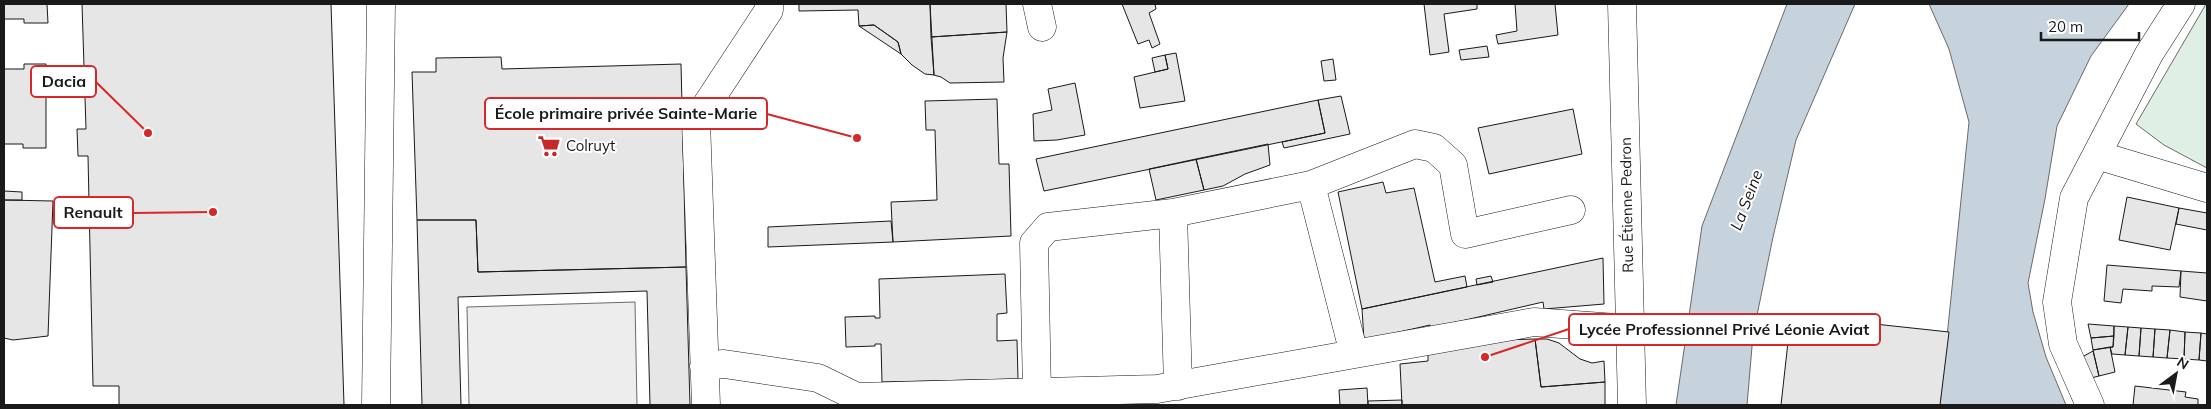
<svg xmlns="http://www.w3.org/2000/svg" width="2211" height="409" font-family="Mulish,sans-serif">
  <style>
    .green { fill: #e0efe3; stroke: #6a6a6a }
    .parking { fill: #ededed; stroke: #6a6a6a }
    .water { fill: #c6d2dc; stroke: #6a6a6a }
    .building { fill: #e6e6e6; stroke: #1a1a1a }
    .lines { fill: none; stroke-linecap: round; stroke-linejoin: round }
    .minor-casing { stroke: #1a1a1a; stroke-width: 29 }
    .minor { stroke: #fff; stroke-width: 28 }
    .labels { text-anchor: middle; stroke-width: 4; stroke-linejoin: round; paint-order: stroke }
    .poi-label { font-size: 15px; fill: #1a1a1a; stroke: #fff; text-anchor: start }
    .street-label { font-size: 15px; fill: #1a1a1a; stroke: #fff }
    .water-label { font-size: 16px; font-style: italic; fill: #1a1a1a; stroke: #fff }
    .leader { fill: none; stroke: #d62828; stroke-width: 2 }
    .callout-dot { fill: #d62828; stroke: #fff; stroke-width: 2 }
    .callout { fill: #fff; stroke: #d62828; stroke-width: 2 }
    .callout-label { font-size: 16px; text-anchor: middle; font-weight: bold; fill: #1a1a1a }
  </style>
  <rect width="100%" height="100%" fill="#fff"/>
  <!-- green -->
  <path class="green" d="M2206,4h1v164l-43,-23 -28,-21z"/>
  <!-- parking -->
  <path class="parking" d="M635,302l2,103h-168l-2,-98z"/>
  <!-- water -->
  <path class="water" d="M1787,4h68l-59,136 -23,97 -20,98 -6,70h-71l26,-179z
    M1929,4h200l-38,52 -34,70 -12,73 -17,84 5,29 13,45 20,48h-126l29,-283 -20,-73z"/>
  <!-- building -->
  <path class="building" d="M4,4h43l1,19h-24v-4h-20z
    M82,4h249l13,401h-225v-19h-26l-5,-230h-10l-1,-27h9z
    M799,4h131l4,71 -9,-1 -13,-9 -11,-11 -3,-12 -24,-17 -15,1 -1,-16 -59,1z
    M930,4h76l1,28 -76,5z
    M1122,4h33l1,5 -7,4 11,31 -8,4 -3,-8 -11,4z
    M1424,4h53v5l-33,5 5,38 -19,3z
    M1515,4h40l3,31 -60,9 -2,-9 21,-4z
    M874,25l24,17 3,12 -42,-28z
    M1007,32l-4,26 1,24 -54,1 -9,-6 -7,-2 -3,-38z
    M1487,46l2,11 -28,3 -2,-10z
    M1176,53l9,48 -45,7 -6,-31 34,-8 -3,-14z
    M1165,55l3,14 -13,3 -3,-14z
    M501,57l1,12 179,-5 5,203 -208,5 -2,-52h-59l-5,-148h24v-14z
    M1333,59l3,21 -12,1 -3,-20z
    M24,64h22v84h-23v-4h-19v-75h20z
    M1075,83l10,52 -28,5 -23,1 -1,-27 19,-4 -4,-21z
    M1341,96l9,38 -66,14 -2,-6 43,-9 -7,-33z
    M997,99l2,65h10l2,72 -118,6 -2,-40 46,-2 -2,-70h-9l-1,-29z
    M1318,100l7,33 -281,58 -8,-32z
    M1573,109l9,45 -93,20 -11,-46z
    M1268,144l2,21 -25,9 -22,12 -19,4 -8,-31z
    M1196,159l8,31 -48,10 -7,-31z
    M1383,182l3,11 28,-5 21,94 30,-6 2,11 -105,22 -24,-117z
    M4,191l18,1v8h-18z
    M2127,197l52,11 -9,42 -51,-10z
    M4,200l49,1 -5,135 -35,4 -9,-2z
    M2179,208l28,5v17l-31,-6z
    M417,220h59l2,52 208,-5 4,138h-40l-3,-114 -189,6 3,108h-39z
    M891,221l2,21 -125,5v-20z
    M1603,258l1,46 -60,5 -1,-7 -112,26 -1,-3 -66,15 -2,-31z
    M2107,265l74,6 -2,16 -27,-1v5l-29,-2 -2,14 -17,-2z
    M2181,271l26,2v28l-27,-4z
    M1005,274l2,39 -10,1v27l20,-1 1,39 -136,3 -1,-38h-6v2l-29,1 -1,-30 30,-1v2h5l-1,-39z
    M1491,276l2,6 -16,3 -1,-6z
    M1791,315l158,17 -9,73h-159z
    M2088,324l26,2v10l-23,2z
    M2114,326l14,1 -3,28 -13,-1 -2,-7h3z
    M2128,327l13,1 -2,28 -14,-1z
    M2141,328l14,1 -2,28 -14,-1z
    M2155,329l15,1 -3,28 -14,-1z
    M2170,330l15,2 -1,27 -17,-1z
    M2185,332l16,1 -2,27 -15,-1z
    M2201,333l6,1v27l-8,-1z
    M2114,336l-1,11 -20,3 -2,-12z
    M1535,339l6,48 64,-5v23h-203l-2,-41 28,-3v-7l3,-4 34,-2 1,-7z
    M1535,339h12l12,4 21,16 12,4 12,-2 1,21 -64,5z
    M2110,347l5,25 -16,4 -6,-26z
    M2093,351l6,25 -8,2 -9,-21z
    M2135,386l51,6 -1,5 13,2v6h-65z
    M1367,388l1,17h-28l-1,-15z
    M1402,400v5h-34v-4z"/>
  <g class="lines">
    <defs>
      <path id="minor" d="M1037,4l5,23
        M1622,4l10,401
        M2097,155l110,33
        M1311,185l43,169
        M704,366l20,-2 94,14 39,19 300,-8 377,-67 96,7
        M1178,386l-5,-173 138,-28 104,-41 19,4 19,17 12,69 106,-24
        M1037,393l-3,-150 14,-16 125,-14
        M376,405l5,-401
        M706,405l-10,-284 73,-111v-6
        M2090,405l-27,-61 -6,-42 17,-104 75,-144 32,-50"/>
    </defs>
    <!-- minor casing -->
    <use href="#minor" class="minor-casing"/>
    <!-- minor -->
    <use href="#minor" class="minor"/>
  </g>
  <!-- icons -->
  <defs>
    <symbol id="supermarket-bare" viewBox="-9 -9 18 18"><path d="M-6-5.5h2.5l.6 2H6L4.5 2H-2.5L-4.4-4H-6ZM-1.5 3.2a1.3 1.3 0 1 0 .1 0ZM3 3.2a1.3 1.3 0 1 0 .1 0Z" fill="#c62828" stroke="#fff" stroke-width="2.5" paint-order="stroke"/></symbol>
  </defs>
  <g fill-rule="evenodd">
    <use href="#supermarket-bare" x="533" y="130" width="32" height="32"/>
  </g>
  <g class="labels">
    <!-- poi labels -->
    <g class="poi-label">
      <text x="566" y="151">Colruyt</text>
    </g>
    <!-- street labels -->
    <g class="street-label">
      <text transform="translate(1627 205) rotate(-91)" y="5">Rue Étienne Pedron</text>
    </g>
    <!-- water labels -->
    <g class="water-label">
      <text transform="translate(1746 200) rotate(-69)" y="6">La Seine</text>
    </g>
  </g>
  <!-- callouts -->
  <path class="leader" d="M148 133L96 82M857 138L767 114M213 212L133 213M1485 357L1569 329"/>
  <g class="callout-dot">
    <circle cx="148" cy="133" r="5"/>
    <circle cx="857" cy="138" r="5"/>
    <circle cx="213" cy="212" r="5"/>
    <circle cx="1485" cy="357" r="5"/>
  </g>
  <g class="callout">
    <rect x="31" y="66" width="65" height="31" rx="5"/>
    <rect x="485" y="98" width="282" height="31" rx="5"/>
    <rect x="54" y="197" width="79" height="31" rx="5"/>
    <rect x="1569" y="314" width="311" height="31" rx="5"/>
  </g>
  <g class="callout-label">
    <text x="64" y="87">Dacia</text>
    <text x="626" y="119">École primaire privée Sainte-Marie</text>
    <text x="93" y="218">Renault</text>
    <text x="1724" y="335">Lycée Professionnel Privé Léonie Aviat</text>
  </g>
  <!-- border -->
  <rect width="2211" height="409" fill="none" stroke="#1a1a1a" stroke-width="10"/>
  <!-- north arrow -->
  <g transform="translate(2176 374) rotate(32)" stroke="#ffffff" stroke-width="4" paint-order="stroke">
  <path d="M0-4L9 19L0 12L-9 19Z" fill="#1a1a1a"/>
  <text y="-8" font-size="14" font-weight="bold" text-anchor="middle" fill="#1a1a1a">N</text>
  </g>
  <!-- scale -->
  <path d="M2041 32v8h98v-8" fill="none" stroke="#1a1a1a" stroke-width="2.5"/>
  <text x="2048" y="32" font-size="15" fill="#1a1a1a" stroke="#ffffff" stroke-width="4" paint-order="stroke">20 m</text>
</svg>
